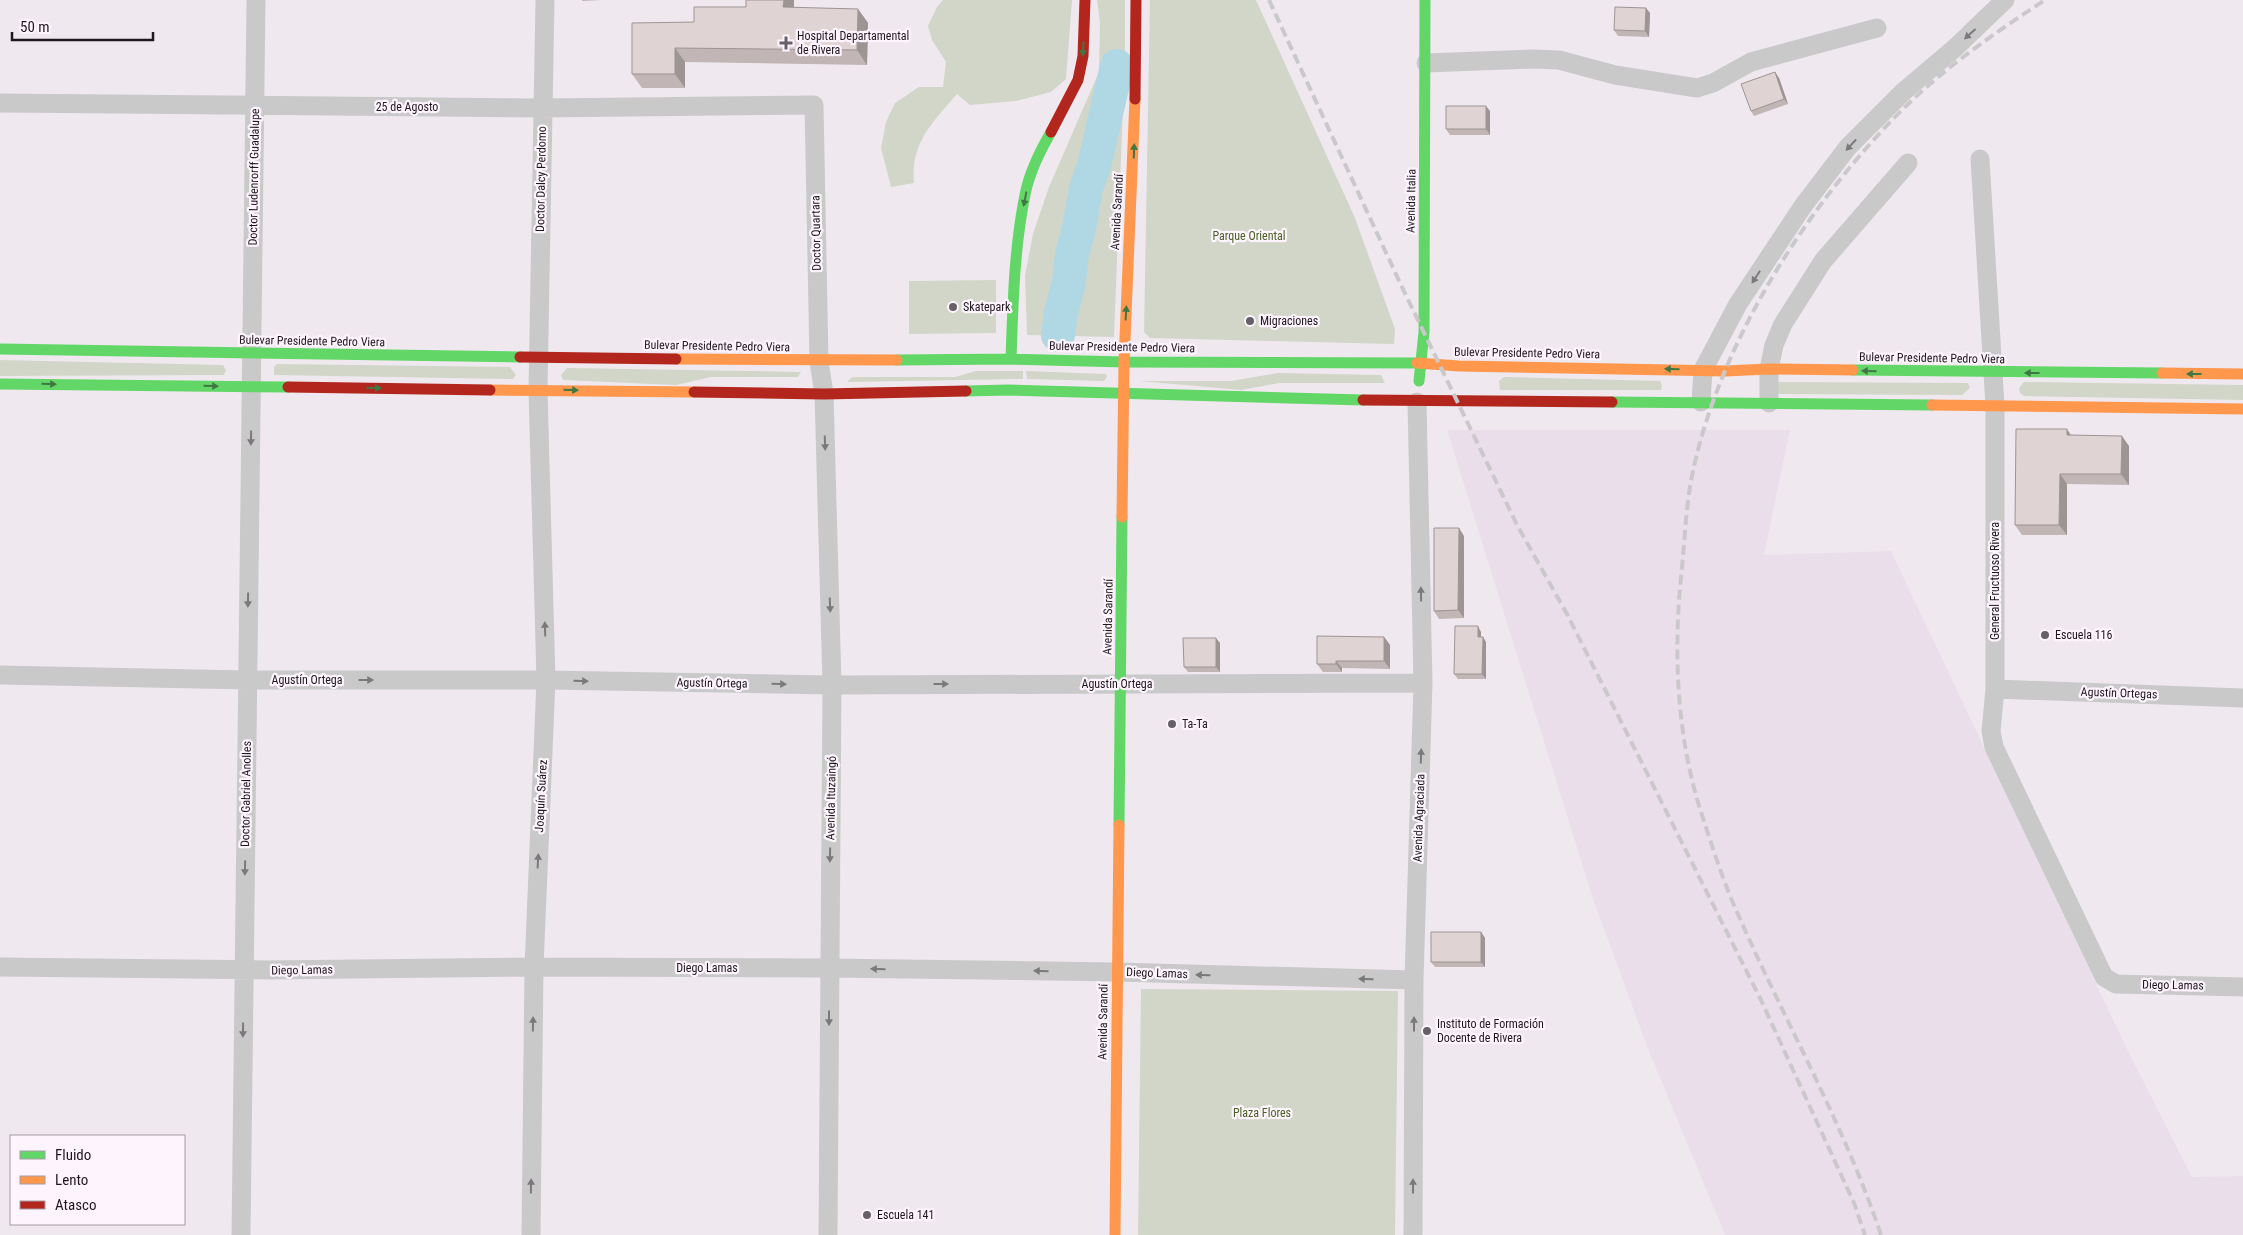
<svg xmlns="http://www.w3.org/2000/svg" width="2243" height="1235" font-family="'Roboto Condensed',sans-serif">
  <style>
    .built { fill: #ebdeeb }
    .green { fill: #d1d6c8 }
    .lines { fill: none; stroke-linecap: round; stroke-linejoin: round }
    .river { stroke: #b0d8e4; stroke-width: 34 }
    .street { stroke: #cac9ca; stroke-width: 19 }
    .fast { stroke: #63d668; stroke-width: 11 }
    .slow { stroke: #ff974d; stroke-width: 11 }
    .jam { stroke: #b3261e; stroke-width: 11 }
    .rail { stroke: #cac8ca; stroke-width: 4; stroke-dasharray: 10 5; stroke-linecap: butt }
    .wall { fill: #c1b5b5 }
    .shaded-wall { fill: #9d9494 }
    .building { fill: #e0d3d3; stroke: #9d9494 }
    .oneway { fill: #7c797c }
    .oneway2 { fill: #407742 }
    .poi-dot { fill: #666166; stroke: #fef4fe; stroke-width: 2 }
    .labels { text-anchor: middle; stroke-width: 4.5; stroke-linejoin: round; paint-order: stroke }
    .poi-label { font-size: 12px; fill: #1d181d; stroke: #fef4fe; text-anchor: start }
    .street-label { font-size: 12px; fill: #1d181d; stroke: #fef4fe }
    .park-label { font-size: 12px; fill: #496122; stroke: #fef4fe }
  </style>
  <rect width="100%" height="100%" fill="#efe9ef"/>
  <!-- built -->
  <path class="built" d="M1447,430h343l-26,125 127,-4 237,500 64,126 51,-1v59h-518l-77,-186 -56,-153z"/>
  <!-- green -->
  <path class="green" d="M943,0h129l-6,79 -15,13 -35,9 -46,4 -13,-11c-24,28 -47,49 -43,89l-23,4 -10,-39 5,-26 9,-19 24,-16h24l3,-25 -14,-22 -4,-14 9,-19z
    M1097,0h28v55l-11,282 -87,-2 -2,-59 8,-42 16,-47 50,-115 1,-49z
    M1150,0h106l99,218 40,111 -1,15 -244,-6 -6,-6z
    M996,280v53l-87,1v-53z
    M0,360l223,5 3,5 -2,5 -224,1z
    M277,364l233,3 6,8 -3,4 -239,-4v-8z
    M567,368l234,4 -3,5h-87l-35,8 -113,-5 -2,-5z
    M976,371h47v8l-176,3 5,-5h103z
    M1026,371l80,3 1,3 -3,4 -77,-2z
    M1278,373l103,2 4,8h-106l-37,7 -103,-9h92z
    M1504,377l156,4 2,4 -1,5h-161l-1,-9z
    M1771,382l197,1 2,5 -8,7 -188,-1z
    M2024,382l219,3v15l-219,-4 -4,-3 -1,-5z
    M1141,989l257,2 -3,244h-257z"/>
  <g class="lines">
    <!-- river -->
    <path class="river" d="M1058,335l3,-22 8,-31 3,-28 7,-26 7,-40 8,-22 23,-100"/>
    <!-- street -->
    <path class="street" d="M1426,63l108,-4 25,1 56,15 82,13 16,-5 38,-21 126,-34
      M0,103l542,5 272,-3 5,256 5,33 8,291 -4,550
      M1980,159l15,247v283l-4,42 3,16 110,230 12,7 127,3
      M1701,402l2,-32 35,-66 65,-98 45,-59 55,-55 52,-44 50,-48
      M1769,403v-34l5,-24 9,-21 40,-63 85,-98
      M0,675l247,5h299l286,5 591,-2
      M1995,689l248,9
      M0,967l268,3 266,-3 295,1 289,4 296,8
      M241,1235l15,-1235
      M531,1235l3,-268 12,-287 -8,-290 7,-390
      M1413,1235l1,-255 9,-297 -6,-281"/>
    <!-- fast -->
    <path class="fast" d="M0,349l520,8
      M1011,359c2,-55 3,-110 14,-164 4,-22 15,-44 26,-63
      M897,360l114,-1 113,3 293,1
      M1853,370l309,3
      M1419,381l5,-49 1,-332
      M0,384l288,3
      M966,391l42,-1 355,10
      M1612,402l320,3
      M1119,825l3,-308"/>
    <!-- slow -->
    <path class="slow" d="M676,359l221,1
      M1417,363l42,3 266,5 44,-2 84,1
      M2162,373l81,1
      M490,390l204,2
      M1932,405l311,4
      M1122,517l2,-155 11,-263
      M1115,1235l4,-410"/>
    <!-- jam -->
    <path class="jam" d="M1135,99l1,-99
      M1051,132l27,-52 5,-24 2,-56
      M520,357l156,2
      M288,387l202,3
      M694,392l130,2 142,-3
      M1363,400l249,2"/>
    <!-- rail -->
    <path class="rail" d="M1269,0l132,285 116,240 50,89 194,386 93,203 11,32
      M1881,1235c-37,-111 -97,-215 -144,-323 -14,-31 -25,-66 -36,-100 -25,-78 -28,-163 -19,-245 3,-30 4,-61 10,-91 27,-134 117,-274 213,-369 42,-41 91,-75 140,-107"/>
  </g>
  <!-- wall -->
  <path class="wall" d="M582,0h20l-20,1z
    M794,0v8l64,1 10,14 -1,42 -182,-3v26h-43l-10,-14 62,-52 52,-15z
    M1650,13l-1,24 -31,-1 -4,-6z
    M1775,72l4,6 9,26 -34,12 -3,-5z
    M1490,111v24h-40l-4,-6z
    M2071,435l58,11v39l-62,-1v51h-45l-7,-10z
    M1464,536v82l-25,1 -5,-8z
    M1481,632v5h2l3,5v37h-28l-4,-5z
    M1384,637l6,8v24l-48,-1v4h-19l-6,-8z
    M1220,643v29h-32l-4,-5z
    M1481,932l4,6v29h-50l-4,-5z"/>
  <!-- shaded-wall -->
  <path class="shaded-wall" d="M784,0h10l-1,22 -10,-15z
    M1646,8l4,5 -1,24 -4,-6z
    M858,9l10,14 -1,42 -10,-15z
    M675,48l10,14v26l-10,-14z
    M1775,72l4,6 9,26 -4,-5z
    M1486,106l4,5v24l-4,-6z
    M2067,429l7,11 -7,-5z
    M2122,436l7,10v39l-8,-11z
    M2060,474l7,10v51l-8,-10z
    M1459,528l5,8v82l-6,-8z
    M1478,626l3,6v10l-3,-5z
    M1384,637l6,8v24l-6,-8z
    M1483,637l3,5v37l-4,-5z
    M1216,638l4,5v29l-4,-5z
    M1336,661l6,7v4l-6,-8z
    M1481,932l4,6v29l-4,-5z"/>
  <!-- building -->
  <path class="building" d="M746,0h38l-1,7 75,2 -1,41 -182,-2v26h-43v-51l62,-1v-15h52z
    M1615,7l31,1 -1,23 -31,-1z
    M1775,72l9,27 -33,12 -10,-27z
    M1446,106h40v23h-40z
    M2016,429h51v6l55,1 -1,38h-61l-1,51h-44z
    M1434,528h25l-1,82 -24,1z
    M1455,626h23v11h5l-1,37h-28z
    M1317,636l67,1v24h-48v3h-19z
    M1183,638h33v29h-32z
    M1431,932h50v30h-50z"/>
  <!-- one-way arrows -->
  <defs><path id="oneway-solid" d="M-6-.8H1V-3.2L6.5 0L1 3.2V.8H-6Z" transform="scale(1.25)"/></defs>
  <g class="oneway">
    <use href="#oneway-solid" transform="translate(1970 34) rotate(138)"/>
    <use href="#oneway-solid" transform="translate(1851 145) rotate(133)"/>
    <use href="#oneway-solid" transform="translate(1756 277) rotate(123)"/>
    <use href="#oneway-solid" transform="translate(251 438) rotate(91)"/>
    <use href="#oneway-solid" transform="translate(825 443) rotate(88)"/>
    <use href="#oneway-solid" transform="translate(1421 594) rotate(-91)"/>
    <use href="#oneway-solid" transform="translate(248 600) rotate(91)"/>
    <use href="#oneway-solid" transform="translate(830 605) rotate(88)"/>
    <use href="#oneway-solid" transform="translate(545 629) rotate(-92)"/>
    <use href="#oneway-solid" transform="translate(366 680)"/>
    <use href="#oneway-solid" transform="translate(581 681) rotate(1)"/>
    <use href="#oneway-solid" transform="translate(779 684) rotate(1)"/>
    <use href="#oneway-solid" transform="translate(941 684)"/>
    <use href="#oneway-solid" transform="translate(1421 756) rotate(-88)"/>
    <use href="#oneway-solid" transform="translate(830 855) rotate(91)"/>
    <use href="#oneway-solid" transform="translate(538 861) rotate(-87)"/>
    <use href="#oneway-solid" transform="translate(245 868) rotate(91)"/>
    <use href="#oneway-solid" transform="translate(878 969) rotate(-179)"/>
    <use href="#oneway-solid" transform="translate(1041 971) rotate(-179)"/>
    <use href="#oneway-solid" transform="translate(1203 975) rotate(-178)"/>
    <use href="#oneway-solid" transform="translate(1366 979) rotate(-178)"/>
    <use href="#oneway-solid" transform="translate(829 1018) rotate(90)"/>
    <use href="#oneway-solid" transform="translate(533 1024) rotate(-89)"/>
    <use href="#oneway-solid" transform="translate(1414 1024) rotate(-90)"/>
    <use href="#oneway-solid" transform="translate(243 1030) rotate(91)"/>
    <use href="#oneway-solid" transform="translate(531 1186) rotate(-89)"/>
    <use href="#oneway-solid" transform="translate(1413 1186) rotate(-90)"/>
  </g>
  <g class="oneway2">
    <use href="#oneway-solid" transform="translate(1083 49) rotate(93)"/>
    <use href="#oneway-solid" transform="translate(1134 151) rotate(-88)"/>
    <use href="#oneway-solid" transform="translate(1025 199) rotate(101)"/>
    <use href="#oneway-solid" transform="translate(1126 313) rotate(-87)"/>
    <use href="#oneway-solid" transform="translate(1672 369) rotate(-179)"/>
    <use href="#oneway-solid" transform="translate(1869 371) rotate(-179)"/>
    <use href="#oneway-solid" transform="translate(2032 373) rotate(-180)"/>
    <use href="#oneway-solid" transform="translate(2194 374) rotate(-180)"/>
    <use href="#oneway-solid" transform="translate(49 384) rotate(1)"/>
    <use href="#oneway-solid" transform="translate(211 386) rotate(1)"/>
    <use href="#oneway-solid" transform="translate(374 388) rotate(1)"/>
    <use href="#oneway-solid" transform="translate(571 390) rotate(1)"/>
  </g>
  <!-- markers -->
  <g class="poi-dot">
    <path d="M783.5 35.5h5v5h5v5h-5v5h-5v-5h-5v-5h5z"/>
    <circle cx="953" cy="307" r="5"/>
    <circle cx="1250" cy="321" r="5"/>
    <circle cx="2045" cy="635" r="5"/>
    <circle cx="1172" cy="724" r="5"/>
    <circle cx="1427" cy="1031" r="5"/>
    <circle cx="867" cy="1215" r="5"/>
  </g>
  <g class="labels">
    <!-- poi labels -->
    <g class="poi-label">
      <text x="797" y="40">Hospital Departamental<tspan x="797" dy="14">de Rivera</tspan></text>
      <text x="963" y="311">Skatepark</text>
      <text x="1260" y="325">Migraciones</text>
      <text x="2055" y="639">Escuela 116</text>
      <text x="1182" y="728">Ta-Ta</text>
      <text x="1437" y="1028">Instituto de Formación<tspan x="1437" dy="14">Docente de Rivera</tspan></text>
      <text x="877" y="1219">Escuela 141</text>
    </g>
    <!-- street labels -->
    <g class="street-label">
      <text x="407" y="111">25 de Agosto</text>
      <text transform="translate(254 177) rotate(-89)" y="4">Doctor Ludenrorff Guadalupe</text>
      <text transform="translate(541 179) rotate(-89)" y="4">Doctor Dalcy Perdomo</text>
      <text transform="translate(1411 201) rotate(-89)" y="4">Avenida Italia</text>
      <text transform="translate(1117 212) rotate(-87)" y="4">Avenida Sarandí</text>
      <text transform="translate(816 233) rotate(-91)" y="4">Doctor Quartara</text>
      <text transform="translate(312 341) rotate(1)" y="4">Bulevar Presidente Pedro Viera</text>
      <text transform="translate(717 346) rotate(1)" y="4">Bulevar Presidente Pedro Viera</text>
      <text transform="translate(1122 347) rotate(1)" y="4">Bulevar Presidente Pedro Viera</text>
      <text transform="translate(1527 353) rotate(1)" y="4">Bulevar Presidente Pedro Viera</text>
      <text transform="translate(1932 358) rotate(1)" y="4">Bulevar Presidente Pedro Viera</text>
      <text transform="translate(1995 581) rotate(-90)" y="4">General Fructuoso Rivera</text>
      <text transform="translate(1108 617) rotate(-89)" y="4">Avenida Sarandí</text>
      <text x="307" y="684">Agustín Ortega</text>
      <text transform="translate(712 683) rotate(1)" y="4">Agustín Ortega</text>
      <text x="1117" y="688">Agustín Ortega</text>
      <text transform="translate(2119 693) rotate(2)" y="4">Agustín Ortegas</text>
      <text transform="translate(246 794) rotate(-89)" y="4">Doctor Gabriel Anolles</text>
      <text transform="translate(541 796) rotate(-87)" y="4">Joaquín Suárez</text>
      <text transform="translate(831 798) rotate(-89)" y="4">Avenida Ituzaingó</text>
      <text transform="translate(1419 818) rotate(-88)" y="4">Avenida Agraciada</text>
      <text x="707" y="972">Diego Lamas</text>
      <text transform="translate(302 970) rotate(-1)" y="4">Diego Lamas</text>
      <text transform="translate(1157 973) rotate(2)" y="4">Diego Lamas</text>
      <text transform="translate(2173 985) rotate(1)" y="4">Diego Lamas</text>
      <text transform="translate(1103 1022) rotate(-89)" y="4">Avenida Sarandí</text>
    </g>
    <!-- park labels -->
    <g class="park-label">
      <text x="1249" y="240">Parque Oriental</text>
      <text x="1262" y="1117">Plaza Flores</text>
    </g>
  </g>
  <!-- legend -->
  <rect x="10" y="1135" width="175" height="90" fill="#fef4fe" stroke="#a49ca4"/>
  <rect x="20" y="1151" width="25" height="8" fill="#63d668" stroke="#a49ca4"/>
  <text x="55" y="1160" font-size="15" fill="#1d181d">Fluido</text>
  <rect x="20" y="1176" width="25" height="8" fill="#ff974d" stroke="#a49ca4"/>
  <text x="55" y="1185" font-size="15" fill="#1d181d">Lento</text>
  <rect x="20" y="1201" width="25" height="8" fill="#b3261e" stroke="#a49ca4"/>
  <text x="55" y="1210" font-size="15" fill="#1d181d">Atasco</text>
  <!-- scale -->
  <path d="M12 32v8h141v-8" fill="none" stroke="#1d181d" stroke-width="2.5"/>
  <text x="20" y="32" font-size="15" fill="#1d181d" stroke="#fef4fe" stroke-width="4" paint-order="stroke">50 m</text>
</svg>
